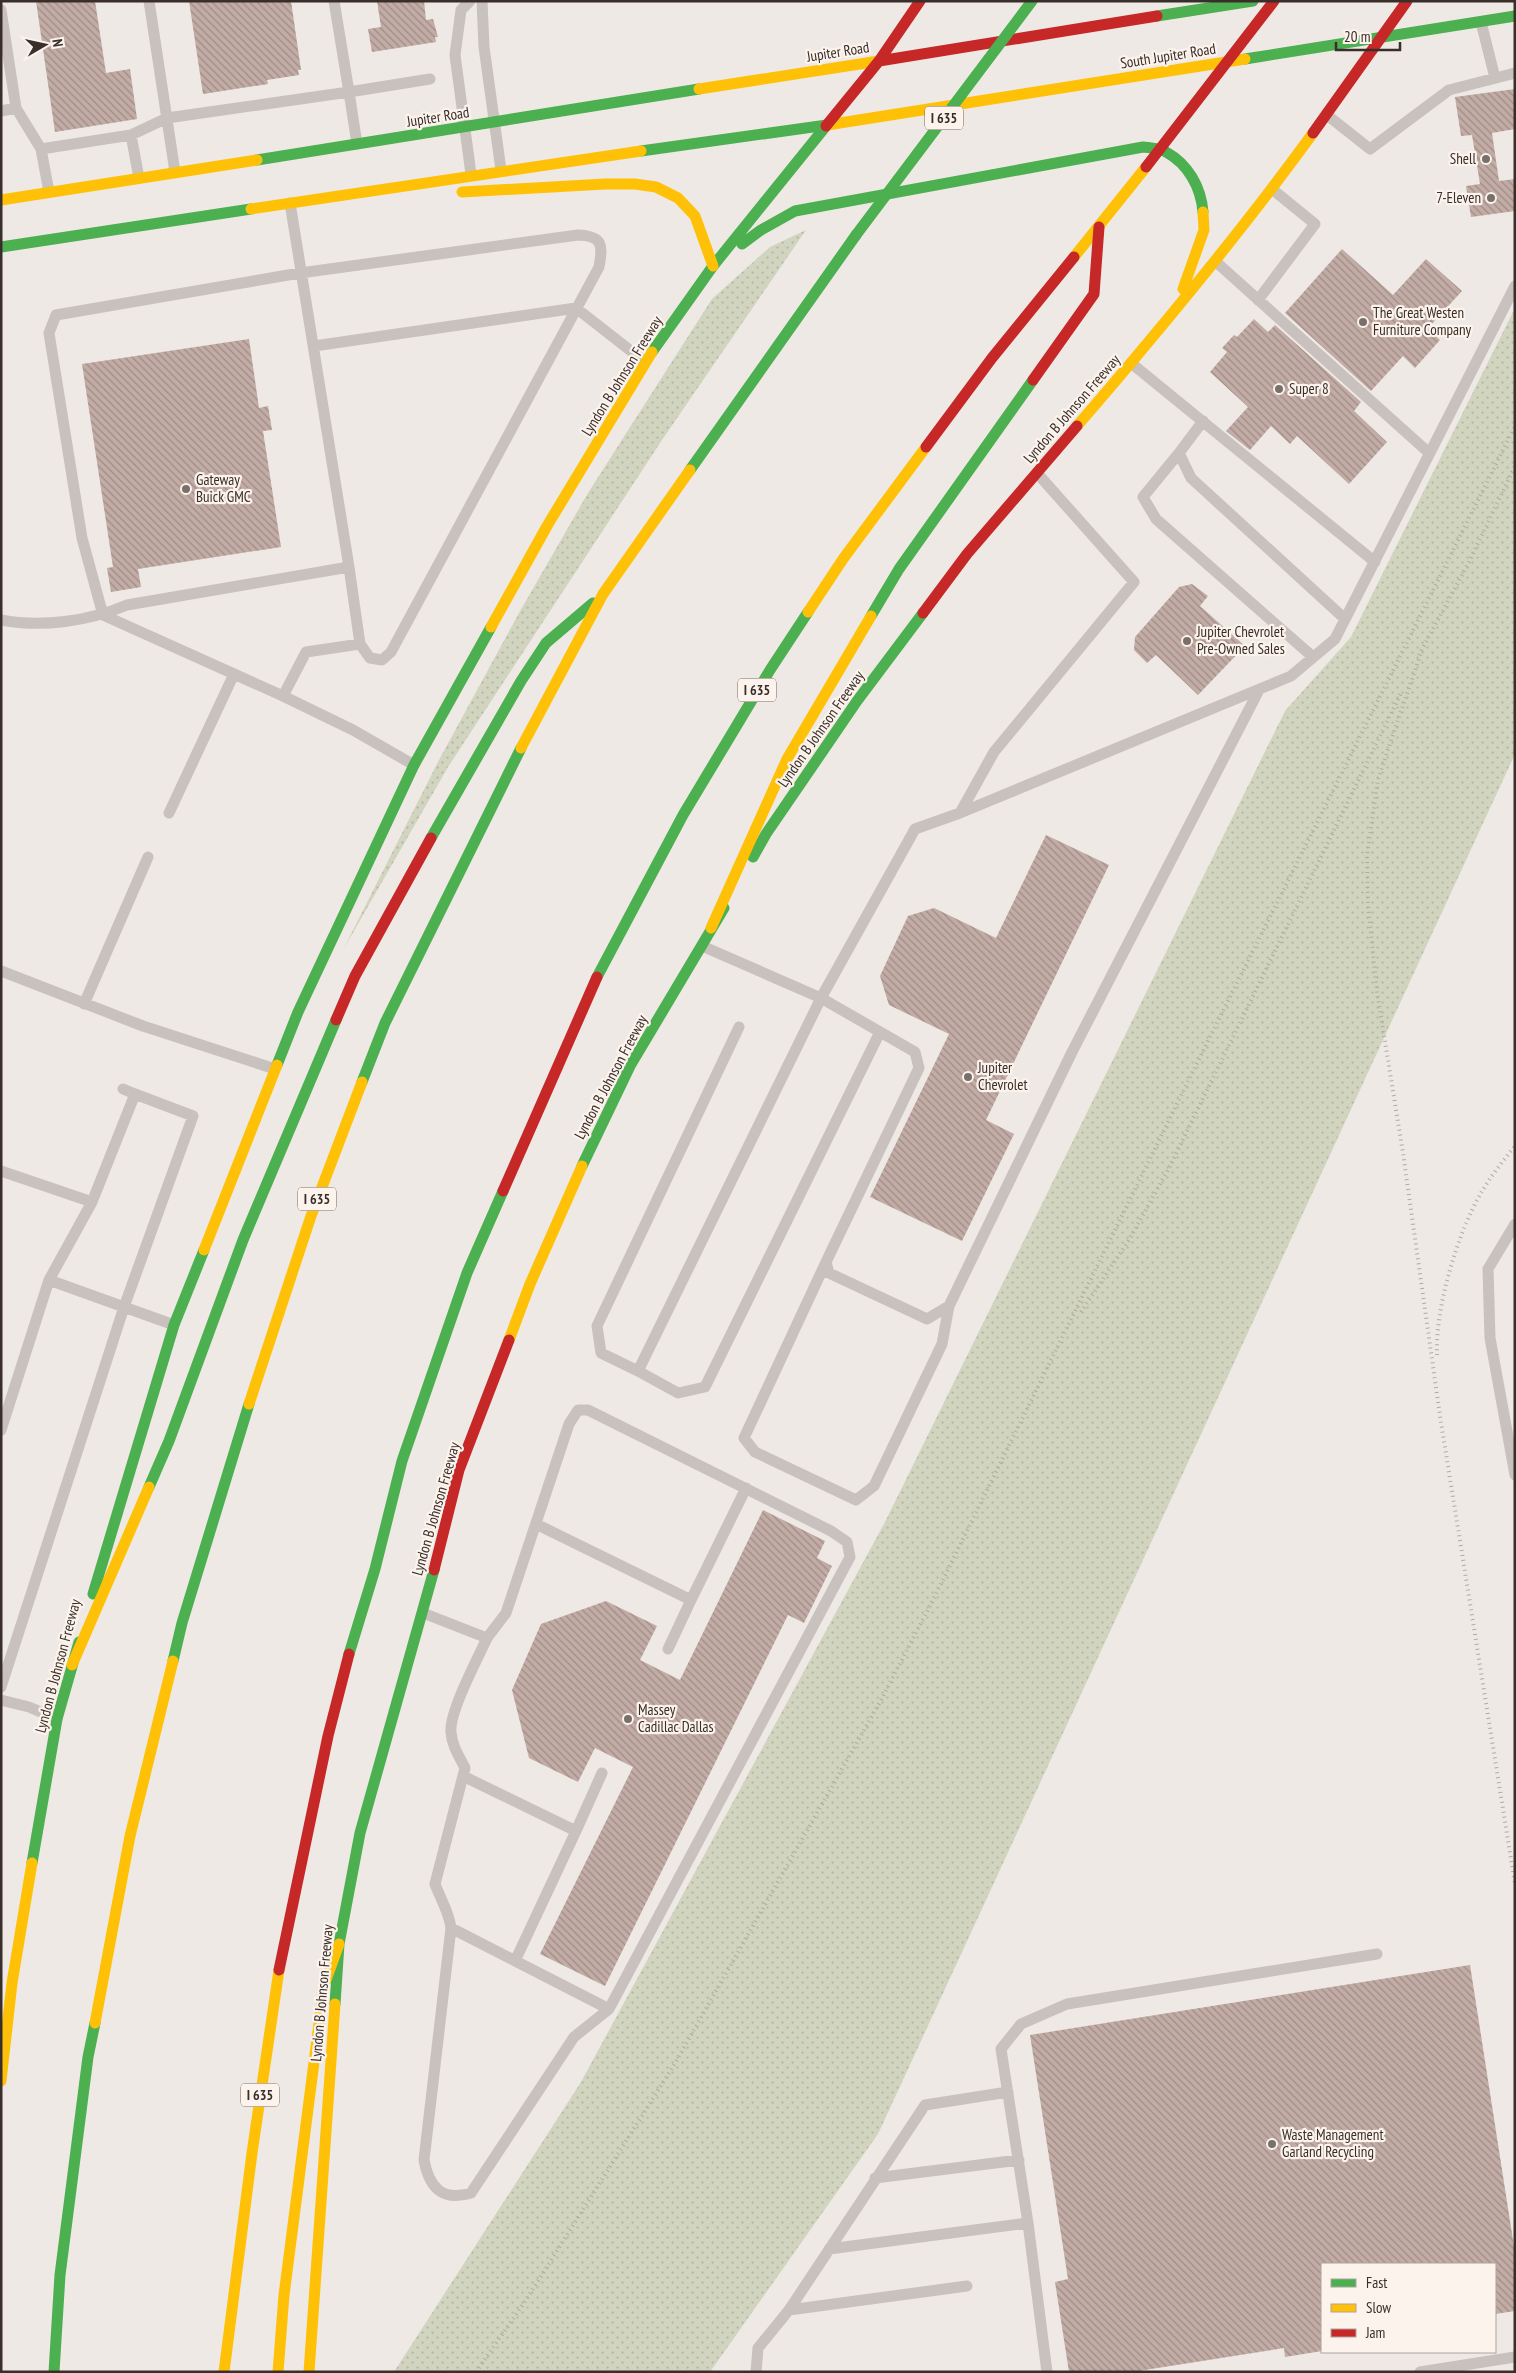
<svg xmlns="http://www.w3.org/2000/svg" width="1516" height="2373" font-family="'PT Sans Narrow',sans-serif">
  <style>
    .grass { fill: url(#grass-dots) }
    .building { fill: url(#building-back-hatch) }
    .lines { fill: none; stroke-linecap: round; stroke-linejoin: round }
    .lane { stroke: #c8c1bd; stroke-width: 11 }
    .fast { stroke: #4caf50; stroke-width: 11 }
    .slow { stroke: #ffc107; stroke-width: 11 }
    .jam { stroke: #c62828; stroke-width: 11 }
    .rail { stroke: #b0aaa7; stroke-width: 4; stroke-dasharray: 1 4; stroke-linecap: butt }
    .fast-bridge { stroke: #4caf50; stroke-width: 11 }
    .jam-bridge { stroke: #c62828; stroke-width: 11 }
    .poi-dot { fill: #796f6b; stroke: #fbf3ec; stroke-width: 2 }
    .labels { text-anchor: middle; stroke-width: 4.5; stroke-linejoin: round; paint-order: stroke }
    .shield { fill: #fbf3ec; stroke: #746964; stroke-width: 1 }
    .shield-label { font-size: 14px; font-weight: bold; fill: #3a2e2a }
    .street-label { font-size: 15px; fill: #3a2e2a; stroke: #fbf3ec }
    .poi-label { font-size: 15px; fill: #3a2e2a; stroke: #fbf3ec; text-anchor: start }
  </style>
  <defs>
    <pattern id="grass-dots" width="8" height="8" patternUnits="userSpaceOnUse" patternTransform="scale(1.25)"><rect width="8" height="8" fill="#d1d4be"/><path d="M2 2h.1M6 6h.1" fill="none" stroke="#b4b6a3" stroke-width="1.8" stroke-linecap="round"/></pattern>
    <pattern id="building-back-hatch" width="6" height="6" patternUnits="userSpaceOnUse" patternTransform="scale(1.25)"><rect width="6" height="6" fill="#c2aca5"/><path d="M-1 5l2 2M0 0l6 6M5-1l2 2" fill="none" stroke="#9f8c87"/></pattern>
  </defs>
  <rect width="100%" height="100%" fill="#eee9e4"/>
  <!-- grass -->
  <path class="grass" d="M806,230l-144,210 -214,327 -105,183 96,-190 80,-147 69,-120 124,-194 58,-52z
    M1515,308v446l-637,1380 -168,238h-316l187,-290 304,-560 400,-811 66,-74z"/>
  <!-- building -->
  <path class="building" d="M36,1h59l11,72 24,-4 7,50 -82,13z
    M189,1h102l10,69h-3l1,5 -32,5 1,4 -65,10z
    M377,1h47l2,19 7,-1 5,18h-3l1,5 -64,10 -4,-23 13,-2z
    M1515,89v40l-23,4 7,48 16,-2v32l-44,6 -5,-31 14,-2 -8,-49 -11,1 -6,-39z
    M1342,249l51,46 33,-36 36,32 -34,37 12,12 -25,28 -12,-12 -32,35 -86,-78z
    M1254,319l14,13 7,-7 86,77 -7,9 33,31 -38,42 -52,-48 -7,8 -19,-18 -21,24 -24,-19 22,-24 -38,-35 17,-20 -5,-4 12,-13 3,2z
    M249,339l10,69 9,-2 4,24 -9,1 18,116 -143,22 3,18 -30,5 -4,-24 6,-1 -31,-203z
    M1192,584l16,12 -8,10 45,40 -47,49 -42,-40 -9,8 -13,-13 1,-13 44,-50z
    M1046,835l63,30 -123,255 28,14 -52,107 -92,-44 79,-163 -60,-29 -9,-29 28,-60 26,-8 62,30z
    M763,1510l62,31 -8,17 15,8 -28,57 -16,-8 -183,371 -65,-32 93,-187 -38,-19 -17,34 -49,-24 -17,-68 29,-66 65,-23 51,25 -17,34 40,20z
    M1470,1965l45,288v58l-20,3v-50h-173v87l-37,6 -1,-9 -152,24h-63l-14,-90 13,-3 -38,-244z"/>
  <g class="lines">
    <!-- lane -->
    <path class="lane" d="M149,1l26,171
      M334,1l15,91 81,-13
      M470,1l-9,9 -6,45 16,119
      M482,1l2,46 17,123
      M1,10l15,98
      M1481,22l14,56
      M1,111l15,-3 25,41
      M1327,115l43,34 79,-59 66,-17
      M131,135l36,-17 182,-26 8,52
      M49,192l-8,-43 90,-14 8,43
      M1215,261l213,191
      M1258,300l57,-76 -43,-35
      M314,346l262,-38 69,54
      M1131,363l244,199
      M1203,421l-24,32 12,25 154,141
      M1179,453l-36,44 13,22 157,138
      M349,567l11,77
      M1,620c41,8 88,1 126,-15l222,-38 -59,-364
      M283,696l23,-44 54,-8 10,14 12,2 9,-8 208,-385c4,-22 4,-31 -21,-32l-278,38 -244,42 -7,18 33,205 21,77 180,81 70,34 61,35
      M169,813l65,-139
      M960,813l34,-61 140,-170 -97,-109
      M702,946l119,52 94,-169 45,-16 331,-137 44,-37 180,-353
      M1,971l142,55 132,43
      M84,1004l64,-147
      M880,1032l-175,355 -27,6 -40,-22 183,-373 94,54 4,16 -93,194 3,11 98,46 22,-13 123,-254 187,-362
      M123,1089l12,5
      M1,1171l91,31
      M1515,1224l-27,45 2,69 25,137
      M826,1262l-82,176 11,14 101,48 18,-14 68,-142 7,-38
      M638,1371l-37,-18 -4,-27 142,-299
      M1,1430l48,-150
      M536,1524l155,76 55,-112
      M423,1613l64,25c-9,20 -38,74 -36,94 1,14 8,24 14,36l-30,116c6,16 14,28 16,44l-27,232c5,27 18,42 47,33l103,-156 35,-28 241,-452 -3,-15 -16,-11 -243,-121h-10l-9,14 -63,189 -19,25
      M668,1649l23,-49
      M1,1687l123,-380 69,-191 -58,-22 -43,108 -43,78 125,45
      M1,1700l28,7 28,12
      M463,1776l113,55 -61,130
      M576,1831l26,-58
      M451,1928l158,81
      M875,2178l144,-18
      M829,2249l199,-26
      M789,2310l178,-24
      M756,2372l2,-24 31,-38 136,-205 83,-13
      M1047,2372l-19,-149 -27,-174 20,-25 46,-20 310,-50
      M1420,2372l95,-15"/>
    <!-- fast -->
    <path class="fast" d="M1157,16l96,-15
      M1245,59l270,-43
      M641,151l186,-26
      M257,160l442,-71
      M742,244l19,-14 34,-19 348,-64c7,1 17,1 23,5 22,12 35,35 37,60
      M1,247l250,-38
      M652,352l61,-86 113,-140
      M690,470l166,-235
      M871,616l28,-47 134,-189
      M431,838l90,-157 25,-38 47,-40
      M753,857l13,-23 91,-133 66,-88
      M597,977l86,-162 87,-145 38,-58
      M277,1065l21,-53 116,-247 77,-138
      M362,1082l23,-59 136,-275
      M582,1166l48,-100 94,-158
      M149,1487l20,-46 74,-201 93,-220
      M93,1594l81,-269 30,-75
      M349,1654l26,-85 27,-108 65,-188 36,-82
      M173,1661l9,-38 67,-219
      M32,1863l25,-144 22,-77
      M335,2004l4,-60 21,-111 74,-263
      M54,2372l6,-97 28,-218 7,-34"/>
    <!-- slow -->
    <path class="slow" d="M699,89l180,-28
      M827,125l418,-66
      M462,192l143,-8h30l21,3 22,11 17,18 18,50
      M1,200l256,-40
      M251,209l390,-58
      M1074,257l72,-90
      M1183,289l21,-59 -1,-18
      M1077,426c82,-95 162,-191 236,-293
      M808,612l35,-53 83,-112
      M491,627l56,-101 105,-174
      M521,748l82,-154 87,-124
      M711,928l76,-169 84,-143
      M204,1250l73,-185
      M509,1340l21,-56 52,-118
      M249,1404l62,-188 51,-134
      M72,1665l77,-178
      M95,2023l35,-187 43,-175
      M1,2081l11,-98 20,-120
      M224,2372l28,-219 27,-183
      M278,2372l6,-77 40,-310 15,-41
      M309,2372l26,-368"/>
    <!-- jam -->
    <path class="jam" d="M879,61l278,-45
      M826,126l53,-65 41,-60
      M1313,133l94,-132
      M1033,380l61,-86 5,-67
      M926,447l66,-89 82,-101
      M923,613l44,-59 110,-128
      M336,1020l19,-44 76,-138
      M503,1191l94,-214
      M434,1570l25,-100 50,-130
      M279,1970l49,-234 21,-82"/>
    <!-- rail -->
    <path class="rail" d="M1422,650l-44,129 -11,77 1,48 9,88 26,161 37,263 75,468
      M1419,655l50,-93 46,-96
      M1081,1312l48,-72 40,-72 233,-477
      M1437,1355c-2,-46 20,-121 44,-162 9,-16 22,-32 34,-47
      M476,2372l50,-72 148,-235 206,-363 55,-106 267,-543 313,-627"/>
    <!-- fast-bridge -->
    <path class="fast-bridge" d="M856,235l176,-234"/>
    <!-- jam-bridge -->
    <path class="jam-bridge" d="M1146,167l128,-166"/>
  </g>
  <!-- markers -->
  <g class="poi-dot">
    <circle cx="1486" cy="159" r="5"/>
    <circle cx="1491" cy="198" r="5"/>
    <circle cx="1363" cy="322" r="5"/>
    <circle cx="1279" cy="389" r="5"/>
    <circle cx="186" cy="489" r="5"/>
    <circle cx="1187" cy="641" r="5"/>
    <circle cx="968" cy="1077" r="5"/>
    <circle cx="628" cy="1719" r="5"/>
    <circle cx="1272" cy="2144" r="5"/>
  </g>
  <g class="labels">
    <!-- shield labels -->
    <g class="shield">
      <rect x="925" y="106.5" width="38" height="23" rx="4"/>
      <rect x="738" y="678.5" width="38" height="23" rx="4"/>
      <rect x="298" y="1187.5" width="38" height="23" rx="4"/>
      <rect x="241" y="2083.5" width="38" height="23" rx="4"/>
    </g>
    <g class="shield-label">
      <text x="944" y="123">I 635</text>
      <text x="757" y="695">I 635</text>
      <text x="317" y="1204">I 635</text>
      <text x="260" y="2100">I 635</text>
    </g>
    <!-- street labels -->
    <g class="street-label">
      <text transform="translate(838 52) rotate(-9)" y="5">Jupiter Road</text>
      <text transform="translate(1168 56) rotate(-9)" y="5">South Jupiter Road</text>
      <text transform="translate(438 117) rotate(-9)" y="5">Jupiter Road</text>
      <text transform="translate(622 376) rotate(-58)" y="5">Lyndon B Johnson Freeway</text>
      <text transform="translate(1072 409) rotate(-49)" y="5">Lyndon B Johnson Freeway</text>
      <text transform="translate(821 729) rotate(-55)" y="5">Lyndon B Johnson Freeway</text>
      <text transform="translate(611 1077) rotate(-62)" y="5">Lyndon B Johnson Freeway</text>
      <text transform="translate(436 1509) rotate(-74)" y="5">Lyndon B Johnson Freeway</text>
      <text transform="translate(58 1666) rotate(-75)" y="5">Lyndon B Johnson Freeway</text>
      <text transform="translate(322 1993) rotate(-85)" y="5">Lyndon B Johnson Freeway</text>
    </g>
    <!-- poi labels -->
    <g class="poi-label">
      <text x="1476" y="164" text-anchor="end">Shell</text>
      <text x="1481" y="203" text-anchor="end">7-Eleven</text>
      <text x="1373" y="318">The Great Westen<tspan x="1373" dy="17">Furniture Company</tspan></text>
      <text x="1289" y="394">Super 8</text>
      <text x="196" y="485">Gateway<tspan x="196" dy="17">Buick GMC</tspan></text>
      <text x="1197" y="637">Jupiter Chevrolet<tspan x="1197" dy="17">Pre-Owned Sales</tspan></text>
      <text x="978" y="1073">Jupiter<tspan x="978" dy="17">Chevrolet</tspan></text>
      <text x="638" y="1715">Massey<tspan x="638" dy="17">Cadillac Dallas</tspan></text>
      <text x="1282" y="2140">Waste Management<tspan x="1282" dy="17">Garland Recycling</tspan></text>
    </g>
  </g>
  <!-- border -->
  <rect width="1516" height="2373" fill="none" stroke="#3a2e2a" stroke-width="5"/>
  <!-- legend -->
  <rect x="1321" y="2263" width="175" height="90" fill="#fbf3ec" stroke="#aea49e"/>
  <rect x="1331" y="2279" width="25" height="8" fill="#4caf50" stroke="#aea49e"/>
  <text x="1366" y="2288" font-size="15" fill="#3a2e2a">Fast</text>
  <rect x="1331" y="2304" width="25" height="8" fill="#ffc107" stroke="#aea49e"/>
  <text x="1366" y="2313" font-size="15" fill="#3a2e2a">Slow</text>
  <rect x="1331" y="2329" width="25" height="8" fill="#c62828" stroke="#aea49e"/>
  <text x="1366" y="2338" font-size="15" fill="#3a2e2a">Jam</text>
  <!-- north arrow -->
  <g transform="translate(45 45) rotate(81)" stroke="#fbf3ec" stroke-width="4" paint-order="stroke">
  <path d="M0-4L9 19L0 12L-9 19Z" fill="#3a2e2a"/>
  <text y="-8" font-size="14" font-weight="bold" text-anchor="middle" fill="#3a2e2a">N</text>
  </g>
  <!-- scale -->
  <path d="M1336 42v8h64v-8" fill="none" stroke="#3a2e2a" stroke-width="2.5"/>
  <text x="1344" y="42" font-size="15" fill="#3a2e2a" stroke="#fbf3ec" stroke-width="4" paint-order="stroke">20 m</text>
</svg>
